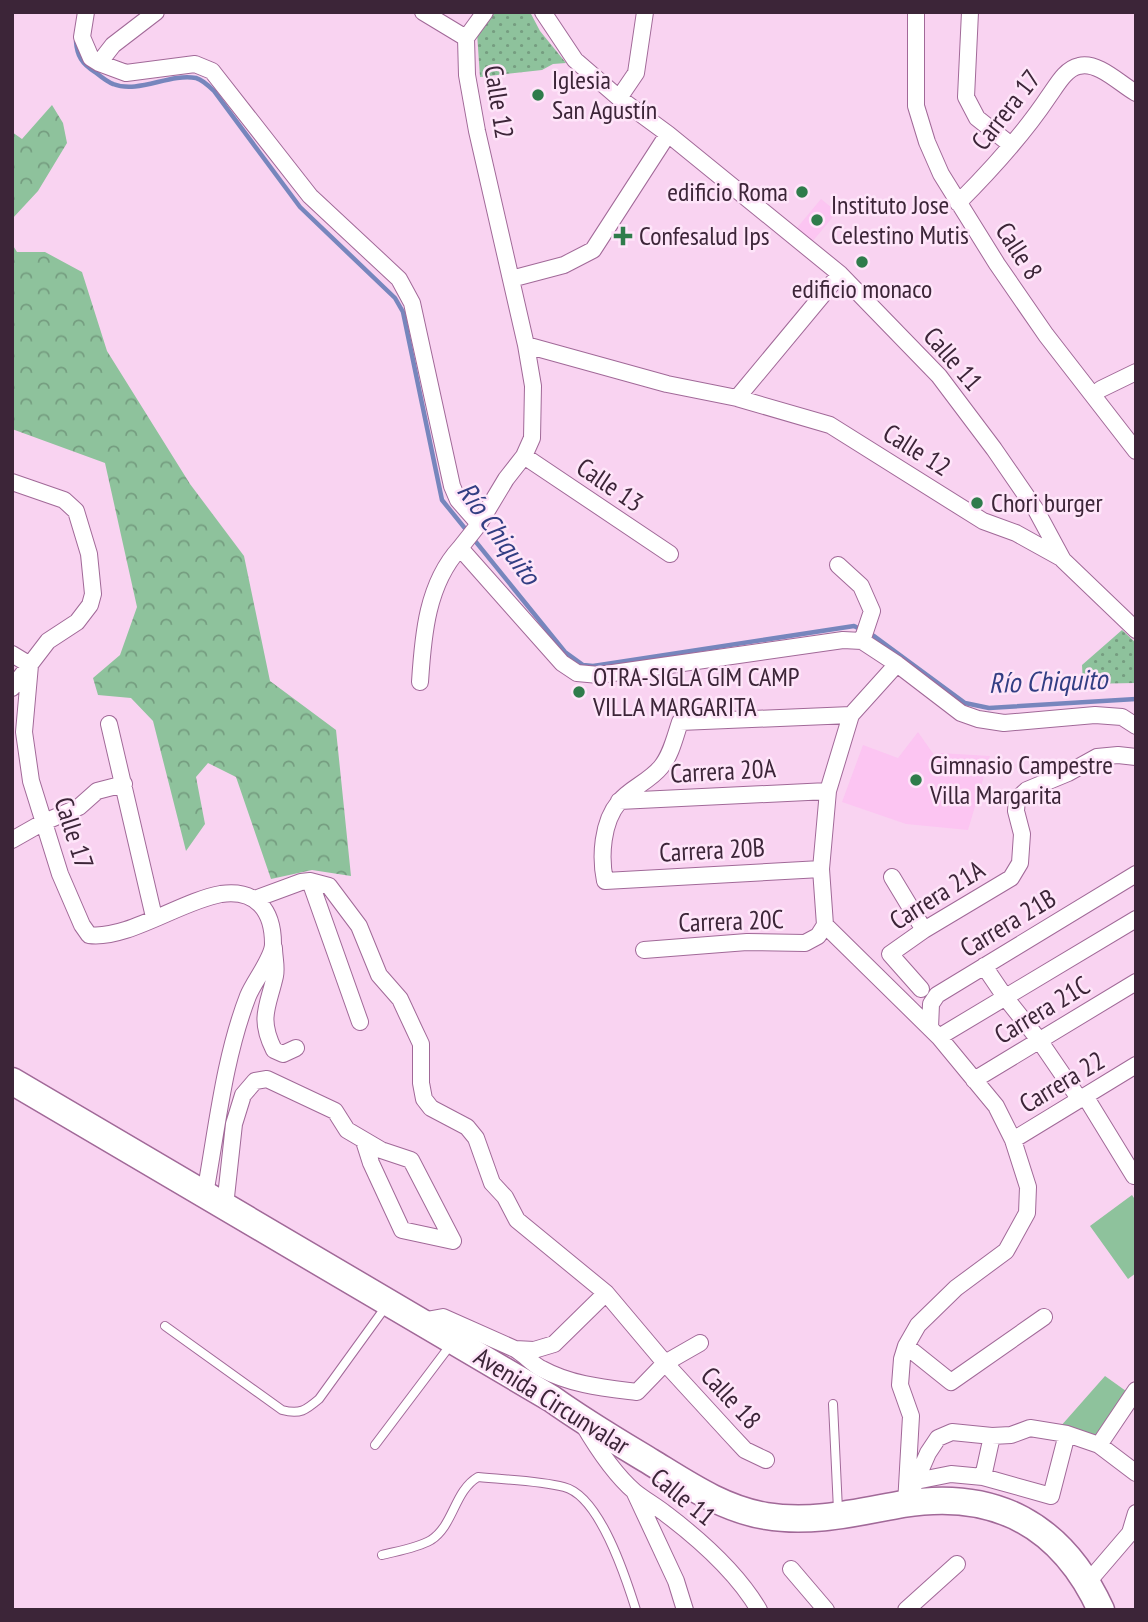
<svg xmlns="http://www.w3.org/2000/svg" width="1148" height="1622" font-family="'PT Sans Narrow',sans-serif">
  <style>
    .built { fill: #fcc5f2 }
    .forest { fill: url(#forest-crowns) }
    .park { fill: url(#park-dots) }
    .garden { fill: #8ec29c }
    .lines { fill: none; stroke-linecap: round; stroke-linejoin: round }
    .stream { stroke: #7786bd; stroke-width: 4.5 }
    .lane-casing { stroke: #a16998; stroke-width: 10 }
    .street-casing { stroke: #a16998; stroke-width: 18 }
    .primary-casing { stroke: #a16998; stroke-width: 29 }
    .lane { stroke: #fff; stroke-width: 8 }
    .street { stroke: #fff; stroke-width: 16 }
    .primary { stroke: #fff; stroke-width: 26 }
    .poi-dot { fill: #2f7c4b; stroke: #fee5f9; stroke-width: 2.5 }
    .labels { text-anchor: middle; stroke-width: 5; stroke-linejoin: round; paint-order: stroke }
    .poi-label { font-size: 26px; fill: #3c2538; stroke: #fee5f9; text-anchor: start }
    .street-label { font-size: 26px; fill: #3c2538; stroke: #fee5f9 }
    .water-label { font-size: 28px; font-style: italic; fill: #323e83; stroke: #fee5f9 }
  </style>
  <defs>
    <pattern id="forest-crowns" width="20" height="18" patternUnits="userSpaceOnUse" patternTransform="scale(1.75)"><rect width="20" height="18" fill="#8ec29c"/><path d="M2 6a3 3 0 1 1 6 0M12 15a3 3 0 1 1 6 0" fill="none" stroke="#759d80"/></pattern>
    <pattern id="park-dots" width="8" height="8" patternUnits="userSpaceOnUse" patternTransform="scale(1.75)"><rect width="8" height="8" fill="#8ec29c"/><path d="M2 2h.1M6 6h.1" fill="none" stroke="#759d80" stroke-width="1.8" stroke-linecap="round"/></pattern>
  </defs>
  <rect width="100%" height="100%" fill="#f9d3f1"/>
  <!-- built -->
  <path class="built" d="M821,199l16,13 -25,30 -16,-13z
    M918,732l16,23 5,-2 51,3 -22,74 -62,-6 -64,-22 21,-57 35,13z"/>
  <!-- forest -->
  <path class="forest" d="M52,105l11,18 4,20 -29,48 -26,28v-87l10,7z
    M12,244l5,8h28l37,20 25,79 83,133 54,72 26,125 66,49 15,146 -39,-6 -41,9 -35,-102 -28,-14 -12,14 9,47 -19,27 -33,-130 -22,-23 -33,-3 -5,-17 27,-23 17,-48 -32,-144 -93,-34z"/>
  <!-- park -->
  <path class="park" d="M495,12h35l10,19 26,32 -13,1 -11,6 -62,7 -3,-44z
    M1122,630l14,13v40l-53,1 -1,-19z"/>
  <!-- garden -->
  <path class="garden" d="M1132,1195l4,6v72l-8,6 -38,-53z
    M1105,1376l21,15 -32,46 -34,-10z"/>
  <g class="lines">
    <!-- stream -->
    <path class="stream" d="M76,41c1,15 6,23 19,31 5,4 12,10 18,12 26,10 56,-11 83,-6 7,2 13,8 18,13l86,116 95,91 8,14 39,188 123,152 18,13 10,1 261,-40 20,10 91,67 24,5 147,-9"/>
    <defs>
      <path id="lane" d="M165,1326l117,84c18,5 24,0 37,-11l68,-94
        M833,1404l5,106
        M375,1445l77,-102
        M382,1555c16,-4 35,-7 49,-15 23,-15 23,-49 47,-63 28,3 59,3 86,10 36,9 62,91 72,123"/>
      <path id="street" d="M86,12l-4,25 9,21 8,5 27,10 69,-9 17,7 98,125 89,83 13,24 40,183 6,14 21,24
        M423,12l43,26
        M543,12l32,48 44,38 49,36 172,140 99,102 55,73 42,61 27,50 73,70
        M916,12v94l11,36 14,32 56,90 49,71 90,116
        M970,12l-4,85 11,21 34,27
        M466,38l1,37 10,56 49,214 7,41 -1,52 -8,18 -18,23 -27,45 -19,24 102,115 15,10 22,2 244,-35 19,1 35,23 64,49 17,6 26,4 91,-8 27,2 14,9
        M466,38l19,-26
        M99,63l14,-18 43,-33
        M619,98l17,-25 9,-61
        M958,203c33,-33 65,-68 91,-107 8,-11 16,-27 30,-30 19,-5 41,18 57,27
        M511,279l53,-14 29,-15 75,-116
        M526,345l141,39 70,14 93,27 153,96 33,12 45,25
        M1101,389l35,-17
        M737,398l103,-124
        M524,456l146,98
        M12,482l52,18 12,11 13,43 4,40 -3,11 -13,17 -29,19 -36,47
        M838,565l23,21 11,25 -10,30
        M12,654l18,11
        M30,665l-6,67 7,49 29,93 22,51 7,10c38,5 92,-34 132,-41 35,-5 52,16 52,50 0,14 -19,37 -25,52 -24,62 -31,132 -43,198
        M420,682c3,-47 7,-98 40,-134
        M109,724l45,193
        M619,801l209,-10
        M12,840l30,-17 37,-16 18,-16 27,-7
        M821,869l-216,12c-5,-24 -3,-59 14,-79 11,-14 30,-20 42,-35 10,-12 14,-30 19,-45l171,-7
        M892,877l32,53
        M310,881l50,141
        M255,899l46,-17 9,-1 19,5 30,40 20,49 21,24 13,28 8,17v39l3,16 7,9 36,19 9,11 16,45 13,14 12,23 89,73 59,70 66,72 14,15 21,10
        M825,925l114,112 57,69 17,34 15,47 -1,26 -21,38 -50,37 -38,37 -12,21 -4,13 -2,26 11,31 -5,88
        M274,948c0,9 3,19 1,28 -7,31 -17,42 -1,74l9,4 13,-6
        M644,950l103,-8 58,1 13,-7 7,-11 -4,-56 7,-78 23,-76 46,-51
        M984,966l21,31 34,43 41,60
        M921,989l-31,-35 34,-24 87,-52 9,-15 2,-29 -6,-23 1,-12 10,-9 41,-17 29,-16 21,-2 18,2
        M930,1028l1,-24 6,-9 199,-121
        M939,1037l197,-118
        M974,1080l162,-98
        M1085,1096l49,80
        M1013,1140l123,-75
        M225,1206l9,-82 9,-29 12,-14 12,-2 68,32 12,19 34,20 30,10 42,81 -51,-11 -31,-67 -7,-22
        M421,1321l22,-4 72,32 19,1 20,-6 52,-51
        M906,1346l45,36 93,-65
        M515,1349c10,6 17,15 27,20 29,16 63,19 95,23l28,-29 35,-20
        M583,1424c14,24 31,50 52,68 10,8 21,14 31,22 33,25 72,60 93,96
        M1099,1445l37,-55
        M983,1477l9,-41
        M916,1481l35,-7 32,3 68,19 16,-62
        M911,1492l17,-39 10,-15 14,-6 40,4 19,-1 19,-7 37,6 32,11 37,28
        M635,1493l41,88 9,29
        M791,1569l35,41
        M1088,1582l42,-49 6,-20
        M906,1610l51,-46"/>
      <path id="primary" d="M12,1081l540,318c32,23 66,43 99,63 36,22 72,47 115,54 46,8 92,-4 137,-12 92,-15 159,21 198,106"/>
    </defs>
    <!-- lane casing -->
    <use href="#lane" class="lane-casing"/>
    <!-- street casing -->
    <use href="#street" class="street-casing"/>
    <!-- primary casing -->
    <use href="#primary" class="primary-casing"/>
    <!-- lane -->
    <use href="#lane" class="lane"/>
    <!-- street -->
    <use href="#street" class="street"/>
    <!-- primary -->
    <use href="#primary" class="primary"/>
  </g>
  <!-- markers -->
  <g class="poi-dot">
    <circle cx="538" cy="95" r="7"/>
    <circle cx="802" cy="192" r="7"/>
    <circle cx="817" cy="220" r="7"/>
    <path d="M619.5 225.5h7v7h7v7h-7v7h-7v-7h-7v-7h7z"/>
    <circle cx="862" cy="262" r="7"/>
    <circle cx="977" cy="503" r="7"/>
    <circle cx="579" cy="692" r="7"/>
    <circle cx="916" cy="780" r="7"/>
  </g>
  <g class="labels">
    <!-- poi labels -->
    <g class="poi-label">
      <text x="552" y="89">Iglesia<tspan x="552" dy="30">San Agustín</tspan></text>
      <text x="788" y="201" text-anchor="end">edificio Roma</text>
      <text x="831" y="214">Instituto Jose<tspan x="831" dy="30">Celestino Mutis</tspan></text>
      <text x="639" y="245">Confesalud Ips</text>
      <text x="862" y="298" text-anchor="middle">edificio monaco</text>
      <text x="991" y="512">Chori burger</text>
      <text x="593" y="686">OTRA-SIGLA GIM CAMP<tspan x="593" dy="30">VILLA MARGARITA</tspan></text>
      <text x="930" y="774">Gimnasio Campestre<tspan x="930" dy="30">Villa Margarita</tspan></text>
    </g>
    <!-- street labels -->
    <g class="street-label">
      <text transform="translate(499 102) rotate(81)" y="9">Calle 12</text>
      <text transform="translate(1006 110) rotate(-52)" y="9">Carrera 17</text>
      <text transform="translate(1019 251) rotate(57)" y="9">Calle 8</text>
      <text transform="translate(953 359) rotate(49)" y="9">Calle 11</text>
      <text transform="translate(917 450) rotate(32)" y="9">Calle 12</text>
      <text transform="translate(610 485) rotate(34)" y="9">Calle 13</text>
      <text transform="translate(723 771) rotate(-3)" y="9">Carrera 20A</text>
      <text transform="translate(74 833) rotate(72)" y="9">Calle 17</text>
      <text transform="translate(712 850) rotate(-3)" y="9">Carrera 20B</text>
      <text transform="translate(937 895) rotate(-32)" y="9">Carrera 21A</text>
      <text transform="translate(731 921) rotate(-2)" y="9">Carrera 20C</text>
      <text transform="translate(1008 923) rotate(-31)" y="9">Carrera 21B</text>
      <text transform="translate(1042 1010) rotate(-31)" y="9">Carrera 21C</text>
      <text transform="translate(1062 1082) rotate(-31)" y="9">Carrera 22</text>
      <text transform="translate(731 1398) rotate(47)" y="9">Calle 18</text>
      <text transform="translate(552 1401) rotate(32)" y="9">Avenida Circunvalar</text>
      <text transform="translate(683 1497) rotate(39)" y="9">Calle 11</text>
    </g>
    <!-- water labels -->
    <g class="water-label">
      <text transform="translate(499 533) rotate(54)" y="10">Río Chiquito</text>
      <text transform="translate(1048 681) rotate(-2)" y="10">Río Chiquito</text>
    </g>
  </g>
  <!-- border -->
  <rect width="1148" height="1622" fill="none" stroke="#3c2538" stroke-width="28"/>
</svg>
